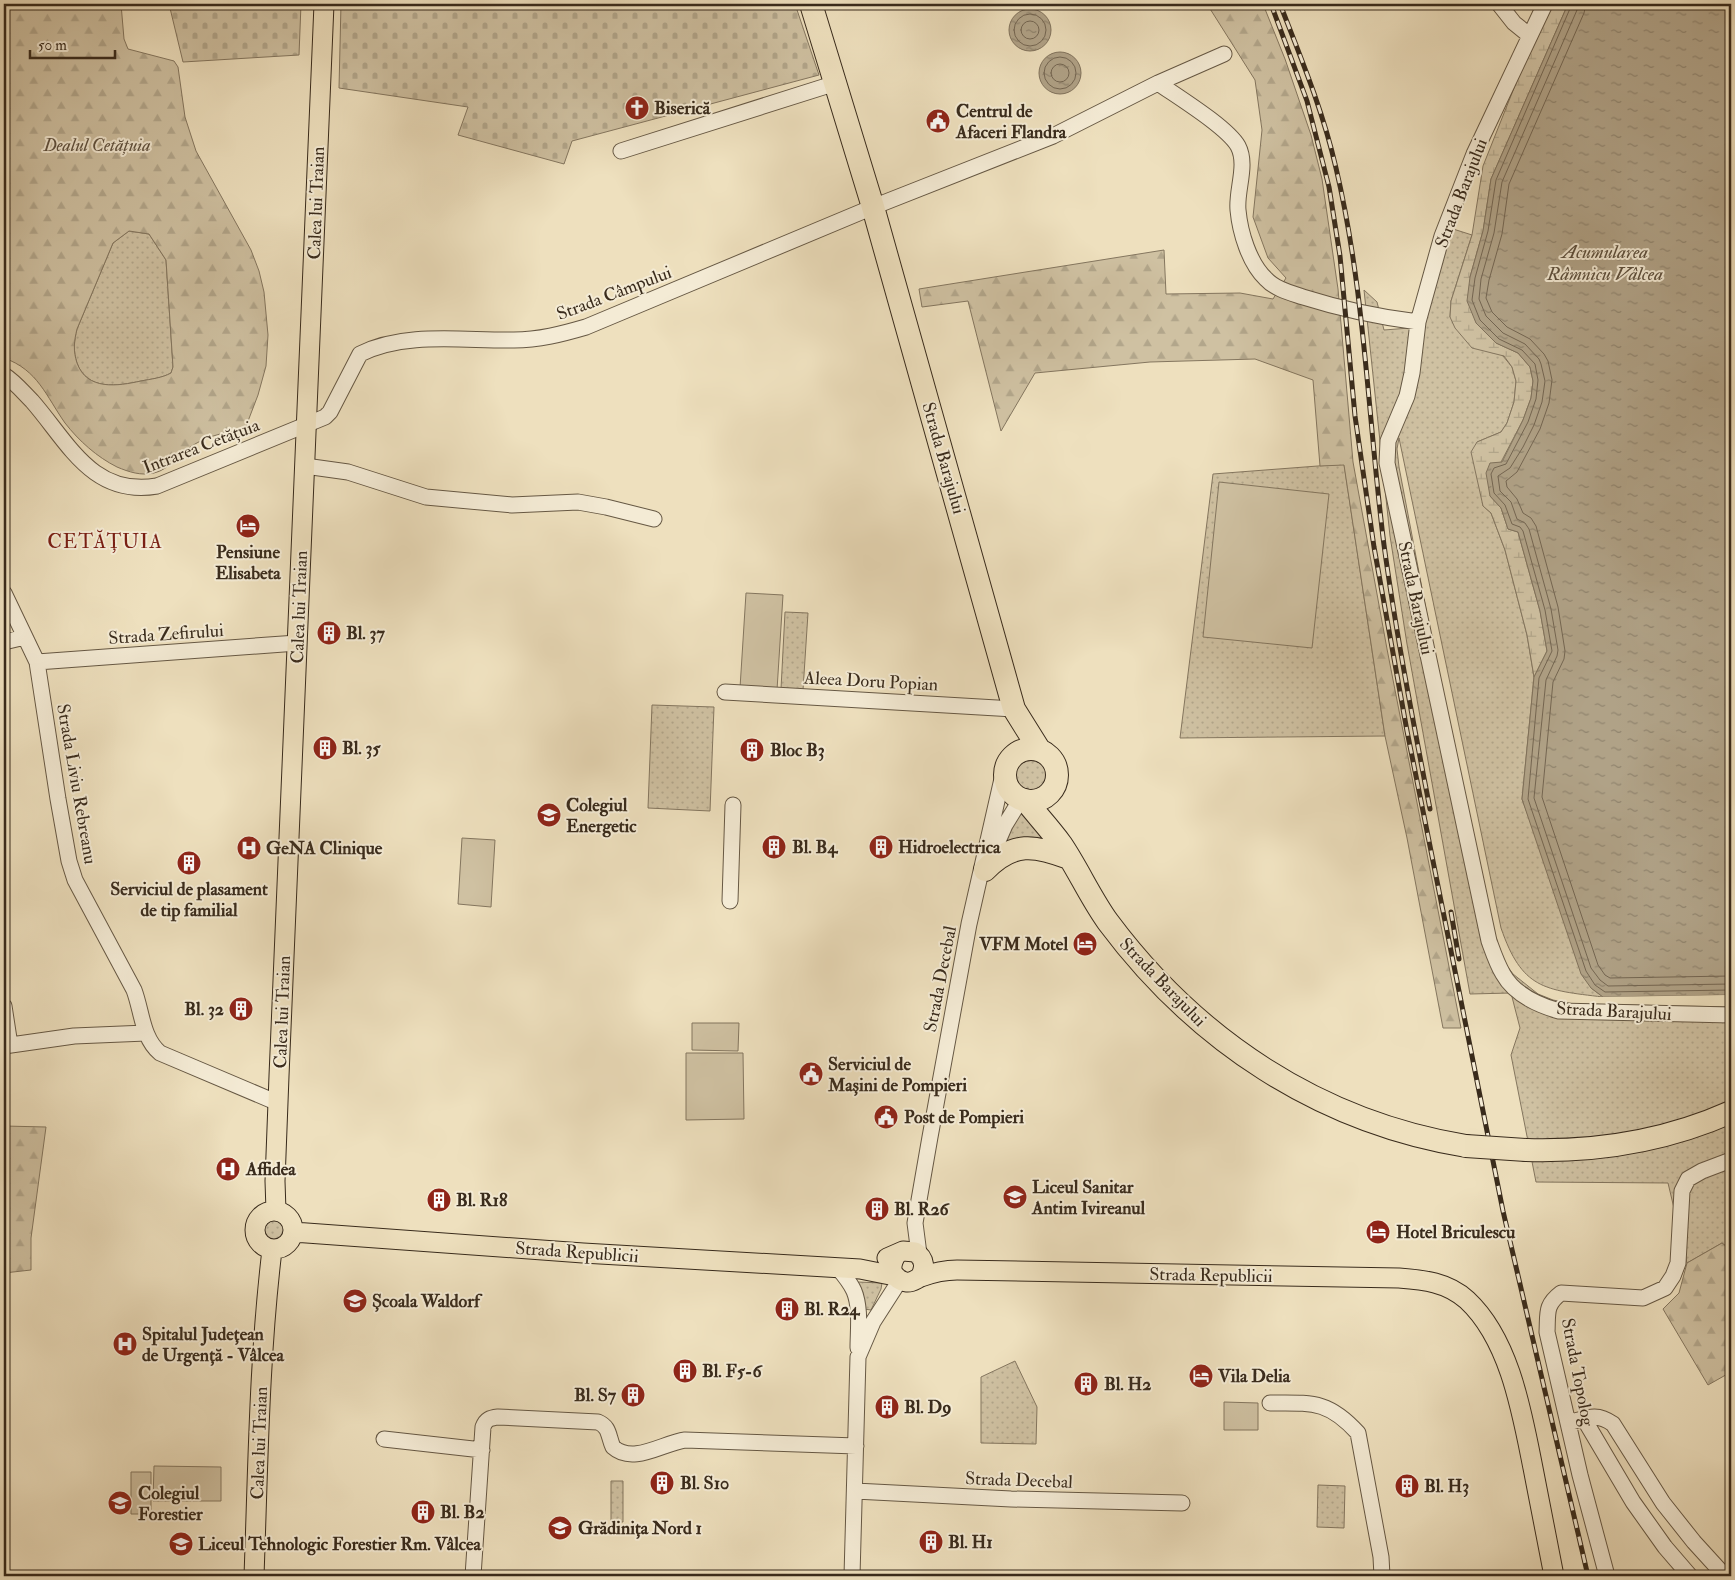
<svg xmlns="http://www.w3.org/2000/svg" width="1735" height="1580" font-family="'IM FELL Double Pica',serif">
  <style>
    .green { fill: url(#green-dots); stroke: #84765f }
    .forest { fill: url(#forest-firs); stroke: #84765f; fill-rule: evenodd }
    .wetland { fill: url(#wetland-marsh); stroke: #84765f }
    .cemetery { fill: url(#cemetery-stones); stroke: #84765f }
    .pitch { fill: #cfc1a2; stroke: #84765f }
    .water { fill: url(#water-ripples); stroke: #80725c }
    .pier { fill: #eee0be }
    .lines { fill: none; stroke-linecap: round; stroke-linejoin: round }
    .shore { stroke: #746652; stroke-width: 1 }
    .minor-casing { stroke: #665844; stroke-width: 17 }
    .major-casing { stroke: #392b1c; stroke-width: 21 }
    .highway-casing { stroke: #392b1c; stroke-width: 24 }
    .minor { stroke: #f4ebd5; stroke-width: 15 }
    .major { stroke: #eee0be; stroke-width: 19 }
    .highway { stroke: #eee0be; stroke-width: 22 }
    .rail-casing { stroke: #392b1c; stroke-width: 5 }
    .rail { stroke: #f4ebd5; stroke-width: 3; stroke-dasharray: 9; stroke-linecap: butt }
    .highway-bridge-casing { stroke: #392b1c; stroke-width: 24; stroke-linecap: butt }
    .highway-bridge { stroke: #eee0be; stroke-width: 22 }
    .labels { text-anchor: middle; stroke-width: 4; stroke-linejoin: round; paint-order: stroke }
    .poi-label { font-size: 18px; font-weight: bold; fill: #392b1c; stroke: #f4ebd5; text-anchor: start }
    .park-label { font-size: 18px; font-style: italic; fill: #5e503e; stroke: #f4ebd5 }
    .street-label { font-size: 18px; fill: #392b1c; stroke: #f4ebd5 }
    .water-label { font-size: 19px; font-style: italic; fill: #5d4f3c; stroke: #f4ebd5 }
    .quarter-label { font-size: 20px; letter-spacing: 1px; fill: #7a1f14; stroke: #f4ebd5 }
  </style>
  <defs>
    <pattern id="green-dots" width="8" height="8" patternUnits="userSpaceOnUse" patternTransform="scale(1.25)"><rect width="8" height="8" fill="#cfc1a2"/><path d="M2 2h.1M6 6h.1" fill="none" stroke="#b2a68b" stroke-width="1.8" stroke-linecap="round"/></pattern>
    <pattern id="forest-firs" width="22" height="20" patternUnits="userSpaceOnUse" patternTransform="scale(1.25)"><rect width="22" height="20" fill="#cfc1a2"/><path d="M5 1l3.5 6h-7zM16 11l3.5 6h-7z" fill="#b2a68b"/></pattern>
    <pattern id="wetland-marsh" width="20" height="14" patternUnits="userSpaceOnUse" patternTransform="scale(1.25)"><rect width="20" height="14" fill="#cfc1a2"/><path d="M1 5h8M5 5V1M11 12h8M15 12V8" fill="none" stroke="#b2a68b"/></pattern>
    <pattern id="cemetery-stones" width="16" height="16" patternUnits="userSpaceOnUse" patternTransform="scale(1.25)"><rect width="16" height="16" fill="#cfc1a2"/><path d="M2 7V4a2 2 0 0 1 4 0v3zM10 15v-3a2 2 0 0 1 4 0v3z" fill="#b2a68b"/></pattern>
    <pattern id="water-ripples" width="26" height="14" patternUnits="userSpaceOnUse" patternTransform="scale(1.25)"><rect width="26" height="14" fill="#b0a287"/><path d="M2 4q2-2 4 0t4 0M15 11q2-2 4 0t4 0" fill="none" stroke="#90846e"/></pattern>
  </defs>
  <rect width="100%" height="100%" fill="#eee0be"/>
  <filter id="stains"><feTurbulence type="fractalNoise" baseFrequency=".004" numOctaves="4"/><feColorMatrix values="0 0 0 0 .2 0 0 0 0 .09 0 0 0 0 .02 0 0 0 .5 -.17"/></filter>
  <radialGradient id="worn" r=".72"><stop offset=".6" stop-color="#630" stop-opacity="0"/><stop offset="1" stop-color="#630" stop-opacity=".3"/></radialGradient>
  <!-- green -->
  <path class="green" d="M1450,228l22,7 -21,66 -1,16 53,39 9,11 4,14 -2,21 -7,21 -6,9 -24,10 6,64 8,7 14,37 22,85 7,42 -12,122 69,189 12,9c-59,-7 -81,-8 -102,-69l-102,-490 -2,11 2,18 44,232 48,225 11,35 11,15 25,20 15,6 21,4 157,3v243l-9,-7 -35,20 -19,-80 -132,-1 -25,-127 9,-27 -9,-35 -41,1 -63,-350 -17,-108 -26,-246 13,12 7,28 38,-3z
    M129,231l20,3 17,26 7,107 -2,6c-9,5 -19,6 -30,8 -23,5 -54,10 -64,-18 -4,-12 -3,-22 0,-34l36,-86z
    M1344,464l41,272 -205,2 33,-264z
    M785,612l23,1 -5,77 -22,-1z
    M652,705l62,2 -4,104 -62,-3z
    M1014 774a17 17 0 1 1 34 0a17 17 0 1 1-34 0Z
    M1024,810l21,33 -43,6 15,-34z
    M262 1231a12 12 0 1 1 24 0a12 12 0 1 1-24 0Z
    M858,1282l24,1 -1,6 -10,21 -7,-1z
    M1015,1361l22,46 -1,37 -55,-1v-66z
    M611,1481h12v41h-12z
    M1318,1485l27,1 -1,42 -27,-1z"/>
  <!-- forest -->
  <path class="forest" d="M4,4h117l3,35 4,10 46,12 4,6 7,50 11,34 55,99 8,21 5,21 4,43 -2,31 -8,29 -13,34c-17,3 -35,6 -50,15 -14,8 -26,26 -41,29 -13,3 -25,-1 -37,-6 -20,-10 -38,-26 -52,-44 -19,-27 -27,-53 -61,-65zM129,231l20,3 17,26 7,107 -2,6c-9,5 -20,6 -30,8 -23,5 -54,10 -64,-18 -4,-12 -3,-22 0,-34l36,-86z
    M1207,4h56l22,55 26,76 11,44 16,110 15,173 34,187 74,379h-18l-36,-190 -22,-102 -41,-271 -24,1 -7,-86 -58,-21 -105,3 -115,11 -34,58 -33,-130 -46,6 -3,-18 245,-39 2,44 74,-1 33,6 13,-21 -18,-20 -15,-41 9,-87 -7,-50z
    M4,1126l42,1 -15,111v32l-27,3z
    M1722,1243l9,7v122l-23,13 -45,-76 16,-16 8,-30z"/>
  <!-- wetland -->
  <path class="wetland" d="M1550,4h18l-77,175 -8,52 -13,46 26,66 22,10 12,14 3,14 -2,17 -8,22 -22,42 -11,34 11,12 7,21 10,3 22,79 7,40 -13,26 -7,-42 -22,-85 -14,-37 -8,-7 -12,-54 6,-10 24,-10 6,-9 7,-21 2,-21 -4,-14 -8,-11 -32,-8 -17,-20 -5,-11 1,-16 21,-66 11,-69 33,-83z"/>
  <!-- cemetery -->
  <path class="cemetery" d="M169,4h132l-2,51 -116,7z
    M341,4h454l24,71 -247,66 -8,23 -106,-29 10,-28 -129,-19z"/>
  <!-- pitch -->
  <path class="pitch" d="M1219,482l110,12 -17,154 -109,-11z
    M746,593l37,2 -6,95 -37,-2z
    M462,838l33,2 -4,67 -33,-3z
    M692,1023h47l-1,28 -46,-1z
    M686,1053h57l1,66 -58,1z
    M1224,1402l34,1v27h-34z
    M154,1466l67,1v34h-68z
    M131,1472h20v42h-20z"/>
  <!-- water -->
  <path class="water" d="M1568,4h163v991l-128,2 -12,-9 -10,-14 -59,-175 12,-122 13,-26 -7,-40 -22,-79 -10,-3 -7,-21 -11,-12 -4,-23 4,-10 12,-1 21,-42 8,-22 2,-17 -3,-14 -12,-14 -22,-10 -20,-20 -9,-22 3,-24 13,-46 8,-52z
    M1009 30a21 21 0 1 1 42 0a21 21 0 1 1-42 0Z
    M1039 73a21 21 0 1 1 42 0a21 21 0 1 1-42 0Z"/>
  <!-- pier -->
  <path class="pier" d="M1731,995v3l-128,2 -5,-3z"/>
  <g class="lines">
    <!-- shore -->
    <path class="shore" d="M1572,4l-76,176 -8,51 -13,47 -3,22 8,20 19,19 23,11 13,14 3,16 -2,19 -8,23 -22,42 -12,4 -3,6 3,19 11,12 7,19 8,3 3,4 22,79 7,41 -13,27 -11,121 58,172 9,14 10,7 126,-2
      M1578,4l-1,6 -75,172 -8,51 -13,46 -2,20 7,17 17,17 22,11 14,15 2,5 4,17 -3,21 -8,23 -11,22 -13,21 -12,8 2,15 11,11 6,17 8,4 4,6 22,80 7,41 -1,6 -11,24 -12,118 57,170 9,12 8,6 123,-2
      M1586,4l-2,9 -75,171 -7,50 -13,46 -3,18 6,14 15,15 23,12 14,15 4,7 4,19 -3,23 -9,26 -23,43 -11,9 1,6 10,12 6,14 8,5 5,8 22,81 7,44 -1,8 -11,23 -11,115 56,168 7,10 5,3 121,-2
      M1014 30a16 16 0 1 1 32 0a16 16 0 1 1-32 0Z
      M1021 30a9 9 0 1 1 18 0a9 9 0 1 1-18 0Z
      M1044 73a16 16 0 1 1 32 0a16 16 0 1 1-32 0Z
      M1051 73a9 9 0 1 1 18 0a9 9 0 1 1-18 0Z"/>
    <defs>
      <path id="minor" d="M1499,4l15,19 16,13
        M1545,4l-71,150 -32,82 -24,86 -6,51 -5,23 -19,45 -1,22 102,478c4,11 8,23 14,33 11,20 35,31 56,37l172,4
        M1158,83c20,14 69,44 80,63 10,19 -2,44 0,64 2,22 11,53 28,69 9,10 25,14 37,18 38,12 75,20 115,25
        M621,151l215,-68
        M4,375c11,7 19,17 28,26 36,41 60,96 125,85l168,-69 5,-5 30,-58c45,-23 105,-13 154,-14 25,0 48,-6 72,-13l287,-120 180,-71 105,-53 66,-29
        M305,466l43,6 78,25 86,8 66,-3 28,5 48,12
        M4,593l33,69 21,137 11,62 6,19 59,110c8,21 8,48 26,63l118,50
        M4,642l21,-5
        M37,662l260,-19
        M725,692l289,17
        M991,857l14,-32 16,-26
        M730,901l3,-96
        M4,1006l6,39
        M4,1046l70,-10 72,-3
        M919,1254l-4,-31 15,-86 39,-213 35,-154
        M838,1268c6,7 12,14 16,23 7,17 4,39 4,57
        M1270,1403c42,0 58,-3 88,30l23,124 1,19
        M1584,1419l49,83 32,45 25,29
        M1568,1423c19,-5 28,-11 45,1l50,79 31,39 31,34
        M384,1439l98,11
        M855,1491l156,8 171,4
        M473,1576l10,-149c3,-8 7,-9 15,-10l100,5c12,5 10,14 15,25 20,18 50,-4 72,-7l171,6
        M852,1576l6,-219 15,-35 27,-42
        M1607,1576l-27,-101 -33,-143c1,-19 -2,-27 14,-39l82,5 22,-10 8,-12 5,-13 4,-72 6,-12 14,-8 29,-11"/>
      <path id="major" d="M255 1230a19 19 0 1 1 38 0a19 19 0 1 1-38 0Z
        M276,1211l-1,-30 4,-105 45,-1072
        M293,1232l290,21 277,16 35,7
        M897,1254c-4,6 -7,12 -4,19 3,5 7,8 13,9 6,1 10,-3 15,-5 11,-4 25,-7 36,-7l442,8c25,2 48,4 68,22 43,40 55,113 66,168 7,36 14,72 21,108
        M887,1258l16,-7 12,1c10,6 11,17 4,26
        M254,1576c4,-108 5,-218 18,-326"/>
      <path id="highway" d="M811,4l62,203 141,502 25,40
        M1005 775a26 26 0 1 1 52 0a26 26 0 1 1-52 0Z
        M1025,800c12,15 25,29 36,44 17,25 29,53 47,78 88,118 211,200 358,224
        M985,870c28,-29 50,-25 84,-12
        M1526,1150c70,2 140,-9 205,-38"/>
    </defs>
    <!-- minor casing -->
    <use href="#minor" class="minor-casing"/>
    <!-- major casing -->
    <use href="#major" class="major-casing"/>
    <!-- highway casing -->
    <use href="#highway" class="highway-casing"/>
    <!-- minor -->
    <use href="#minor" class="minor"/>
    <!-- major -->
    <use href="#major" class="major"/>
    <!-- highway -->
    <use href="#highway" class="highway"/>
    <defs>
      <path id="rail" d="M1271,4l36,97 22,86 11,69 15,160 19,131 33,184 96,480 85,365
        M1280,4c21,54 43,107 56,164 29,123 32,251 48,377 12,88 29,176 46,264
        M1451,912l8,47"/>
    </defs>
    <!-- rail casing -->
    <use href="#rail" class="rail-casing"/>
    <!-- rail -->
    <use href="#rail" class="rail"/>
    <defs>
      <path id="highway-bridge" d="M1466,1146l60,4"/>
    </defs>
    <!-- highway-bridge casing -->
    <use href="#highway-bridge" class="highway-bridge-casing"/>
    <!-- highway-bridge -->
    <use href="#highway-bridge" class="highway-bridge"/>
  </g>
  <!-- icons -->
  <defs>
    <symbol id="church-disc" viewBox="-11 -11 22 22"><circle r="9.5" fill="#8f2418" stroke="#f4ebd5"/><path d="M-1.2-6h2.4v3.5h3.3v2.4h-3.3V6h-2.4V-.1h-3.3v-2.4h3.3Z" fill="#fff"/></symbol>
    <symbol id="civic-disc" viewBox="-11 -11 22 22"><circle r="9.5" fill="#8f2418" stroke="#f4ebd5"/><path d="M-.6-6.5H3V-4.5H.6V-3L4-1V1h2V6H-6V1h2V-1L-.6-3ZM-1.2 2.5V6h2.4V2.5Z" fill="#fff"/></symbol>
    <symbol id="hotel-disc" viewBox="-11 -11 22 22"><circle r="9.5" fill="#8f2418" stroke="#f4ebd5"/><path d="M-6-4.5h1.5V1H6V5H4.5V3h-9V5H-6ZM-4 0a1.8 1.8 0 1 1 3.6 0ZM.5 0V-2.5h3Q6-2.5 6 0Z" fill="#fff"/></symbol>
    <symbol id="building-disc" viewBox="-11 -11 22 22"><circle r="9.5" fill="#8f2418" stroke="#f4ebd5"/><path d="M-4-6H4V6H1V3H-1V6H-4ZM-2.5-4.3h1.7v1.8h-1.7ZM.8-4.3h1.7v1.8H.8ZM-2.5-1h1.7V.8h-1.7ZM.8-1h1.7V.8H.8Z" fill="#fff"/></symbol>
    <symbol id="school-disc" viewBox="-11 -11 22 22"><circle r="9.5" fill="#8f2418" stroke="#f4ebd5"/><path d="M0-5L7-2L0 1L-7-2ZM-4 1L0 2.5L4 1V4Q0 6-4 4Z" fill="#fff"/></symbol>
    <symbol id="hospital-disc" viewBox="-11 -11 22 22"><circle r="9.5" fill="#8f2418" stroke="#f4ebd5"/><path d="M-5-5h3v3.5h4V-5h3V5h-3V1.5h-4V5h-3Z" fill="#fff"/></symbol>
  </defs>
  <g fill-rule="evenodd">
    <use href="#church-disc" x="623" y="94" width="28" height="28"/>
    <use href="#civic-disc" x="924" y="107" width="28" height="28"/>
    <use href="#hotel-disc" x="234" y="512" width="28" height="28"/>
    <use href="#building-disc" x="315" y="619" width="28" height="28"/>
    <use href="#building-disc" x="311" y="734" width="28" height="28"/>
    <use href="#building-disc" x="738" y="736" width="28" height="28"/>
    <use href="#school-disc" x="535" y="801" width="28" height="28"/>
    <use href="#building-disc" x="760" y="833" width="28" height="28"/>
    <use href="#building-disc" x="867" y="833" width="28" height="28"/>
    <use href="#hospital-disc" x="235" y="834" width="28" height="28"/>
    <use href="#building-disc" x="175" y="849" width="28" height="28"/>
    <use href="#hotel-disc" x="1071" y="930" width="28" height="28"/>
    <use href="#building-disc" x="227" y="995" width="28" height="28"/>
    <use href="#civic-disc" x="797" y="1060" width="28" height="28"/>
    <use href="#civic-disc" x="872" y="1103" width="28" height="28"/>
    <use href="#hospital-disc" x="214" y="1155" width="28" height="28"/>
    <use href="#school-disc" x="1001" y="1183" width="28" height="28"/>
    <use href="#building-disc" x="425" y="1186" width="28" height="28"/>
    <use href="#building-disc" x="863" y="1195" width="28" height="28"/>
    <use href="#hotel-disc" x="1364" y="1218" width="28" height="28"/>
    <use href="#school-disc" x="341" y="1287" width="28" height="28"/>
    <use href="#building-disc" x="773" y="1295" width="28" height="28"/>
    <use href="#hospital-disc" x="111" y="1330" width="28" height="28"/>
    <use href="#building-disc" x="671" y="1357" width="28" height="28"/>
    <use href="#hotel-disc" x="1187" y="1362" width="28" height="28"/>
    <use href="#building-disc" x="1072" y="1370" width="28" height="28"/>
    <use href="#building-disc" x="619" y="1381" width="28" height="28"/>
    <use href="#building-disc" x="873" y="1393" width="28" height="28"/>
    <use href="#building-disc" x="648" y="1469" width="28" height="28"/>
    <use href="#building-disc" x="1393" y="1472" width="28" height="28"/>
    <use href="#school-disc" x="106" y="1489" width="28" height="28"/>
    <use href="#building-disc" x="409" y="1498" width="28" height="28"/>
    <use href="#school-disc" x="546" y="1514" width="28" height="28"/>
    <use href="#building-disc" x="917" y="1528" width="28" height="28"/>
    <use href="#school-disc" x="167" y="1530" width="28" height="28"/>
  </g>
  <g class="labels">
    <!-- poi labels -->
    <g class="poi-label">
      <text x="654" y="114">Biserică</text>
      <text x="956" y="117">Centrul de<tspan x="956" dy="21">Afaceri Flandra</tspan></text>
      <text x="248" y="558" text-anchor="middle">Pensiune<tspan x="248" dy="21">Elisabeta</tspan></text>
      <text x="346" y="639">Bl. 37</text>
      <text x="342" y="754">Bl. 35</text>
      <text x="770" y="756">Bloc B3</text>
      <text x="566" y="811">Colegiul<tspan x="566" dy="21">Energetic</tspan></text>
      <text x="792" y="853">Bl. B4</text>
      <text x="898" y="853">Hidroelectrica</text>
      <text x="266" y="854">GeNA Clinique</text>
      <text x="189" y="895" text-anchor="middle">Serviciul de plasament<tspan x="189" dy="21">de tip familial</tspan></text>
      <text x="1068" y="950" text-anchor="end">VFM Motel</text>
      <text x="224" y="1015" text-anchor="end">Bl. 32</text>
      <text x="828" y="1070">Serviciul de<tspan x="828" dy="21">Mașini de Pompieri</tspan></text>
      <text x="904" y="1123">Post de Pompieri</text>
      <text x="246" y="1175">Affidea</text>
      <text x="1032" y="1193">Liceul Sanitar<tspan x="1032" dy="21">Antim Ivireanul</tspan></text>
      <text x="456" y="1206">Bl. R18</text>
      <text x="894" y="1215">Bl. R26</text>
      <text x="1396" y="1238">Hotel Briculescu</text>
      <text x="372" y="1307">Școala Waldorf</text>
      <text x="804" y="1315">Bl. R24</text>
      <text x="142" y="1340">Spitalul Județean<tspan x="142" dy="21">de Urgență - Vâlcea</tspan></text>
      <text x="702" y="1377">Bl. F5-6</text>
      <text x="1218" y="1382">Vila Delia</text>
      <text x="1104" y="1390">Bl. H2</text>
      <text x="616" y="1401" text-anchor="end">Bl. S7</text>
      <text x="904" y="1413">Bl. D9</text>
      <text x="680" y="1489">Bl. S10</text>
      <text x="1424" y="1492">Bl. H3</text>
      <text x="138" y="1499">Colegiul<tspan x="138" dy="21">Forestier</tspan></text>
      <text x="440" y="1518">Bl. B2</text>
      <text x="578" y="1534">Grădinița Nord 1</text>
      <text x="948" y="1548">Bl. H1</text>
      <text x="198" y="1550">Liceul Tehnologic Forestier Rm. Vâlcea</text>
    </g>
    <!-- park labels -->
    <g class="park-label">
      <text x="97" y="151">Dealul Cetățuia</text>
    </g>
    <!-- street labels -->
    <g class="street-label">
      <text transform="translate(1461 193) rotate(-69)" y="6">Strada Barajului</text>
      <text transform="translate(316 203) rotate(-88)" y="6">Calea lui Traian</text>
      <text transform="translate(614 293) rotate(-21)" y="6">Strada Câmpului</text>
      <text transform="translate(201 446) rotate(-21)" y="6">Intrarea Cetățuia</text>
      <text transform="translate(944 458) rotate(74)" y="6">Strada Barajului</text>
      <text transform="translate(1416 598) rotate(78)" y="6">Strada Barajului</text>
      <text transform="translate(299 607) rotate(-88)" y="6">Calea lui Traian</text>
      <text transform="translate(166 634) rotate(-4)" y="6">Strada Zefirului</text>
      <text transform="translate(871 681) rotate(3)" y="6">Aleea Doru Popian</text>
      <text transform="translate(77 784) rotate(80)" y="6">Strada Liviu Rebreanu</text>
      <text transform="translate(940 979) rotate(-79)" y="6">Strada Decebal</text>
      <text transform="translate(1163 982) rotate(46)" y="6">Strada Barajului</text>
      <text transform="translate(1614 1011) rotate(3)" y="6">Strada Barajului</text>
      <text transform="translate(282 1012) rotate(-88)" y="6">Calea lui Traian</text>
      <text transform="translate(577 1252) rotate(4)" y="6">Strada Republicii</text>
      <text transform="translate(1211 1275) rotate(1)" y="6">Strada Republicii</text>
      <text transform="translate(1578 1372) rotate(79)" y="6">Strada Topolog</text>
      <text transform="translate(259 1443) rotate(-88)" y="6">Calea lui Traian</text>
      <text transform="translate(1019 1480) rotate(2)" y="6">Strada Decebal</text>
    </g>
    <!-- water labels -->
    <g class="water-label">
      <text x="1605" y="258">Acumularea<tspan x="1605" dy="22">Râmnicu Vâlcea</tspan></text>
    </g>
    <!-- quarter labels -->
    <g class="quarter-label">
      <text x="105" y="548">CETĂȚUIA</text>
    </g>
  </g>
  <!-- margin -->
  <rect width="1735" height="1580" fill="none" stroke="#eee0be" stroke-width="20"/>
  <rect x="5" y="5" width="1725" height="1570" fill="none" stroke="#392b1c" stroke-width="2.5"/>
  <rect x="10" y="10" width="1715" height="1560" fill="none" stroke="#392b1c"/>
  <!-- scale -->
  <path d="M30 50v8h85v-8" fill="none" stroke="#392b1c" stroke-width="2.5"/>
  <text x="38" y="50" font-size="15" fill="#392b1c" stroke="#f4ebd5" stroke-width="4" paint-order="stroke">50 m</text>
  <rect width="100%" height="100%" filter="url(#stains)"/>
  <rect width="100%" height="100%" fill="url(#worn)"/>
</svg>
